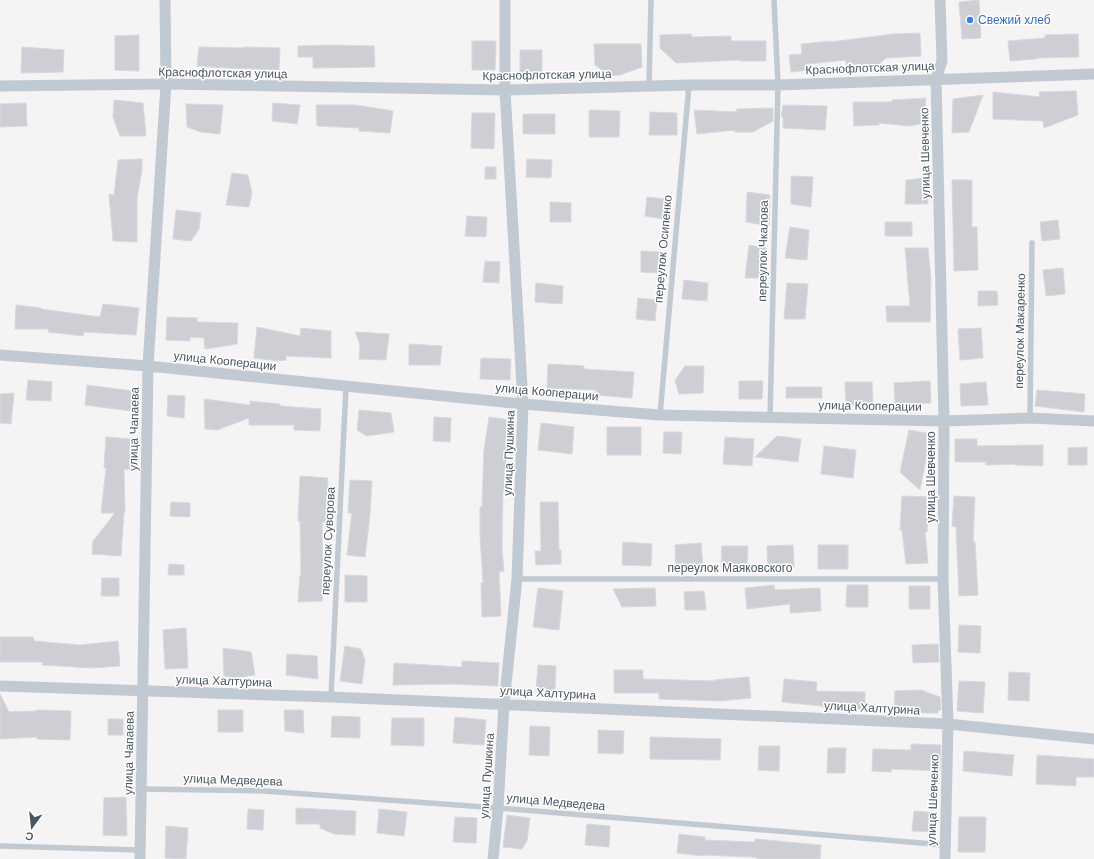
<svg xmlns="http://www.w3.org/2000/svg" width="1094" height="859" font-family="Helvetica,sans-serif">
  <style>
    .building { fill: #cdcfd5; stroke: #d7d9de }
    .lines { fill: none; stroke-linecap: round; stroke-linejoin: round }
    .lane { stroke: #c1cad2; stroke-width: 5.5 }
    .street { stroke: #c1cad2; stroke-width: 11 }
    .shop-dot { fill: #3f7fe0; stroke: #fff; stroke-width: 1.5 }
    .labels { text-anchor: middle; stroke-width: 3; stroke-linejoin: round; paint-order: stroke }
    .shop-label { font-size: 12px; fill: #366cbe; stroke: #fff; text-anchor: start }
    .street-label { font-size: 12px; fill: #4a5661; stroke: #fff }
  </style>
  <rect width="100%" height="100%" fill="#f5f3f3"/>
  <!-- building -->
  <path class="building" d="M979,0l2,38 -19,1 -3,-37z
    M920,33l1,23 -35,2 -8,7 -32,-1v-4l-38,4v6l-17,2 -2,-17 13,-1 -1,-10 30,-3v1l62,-8z
    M691,34l1,3 39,-1v5h35v20h-26v-1l-64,3 -16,-15v-13z
    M1078,34l1,23 -43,1v1l-26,2 -2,-20 37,-3v-3z
    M139,35v36l-24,-1v-34z
    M472,41h24l-1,29h-23z
    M594,44h47l1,23 -22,8 -10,1 -15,-11z
    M329,45l45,1 1,21 -62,1v-11h-15v-11z
    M22,47l42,3 -1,22 -42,1z
    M199,47l45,1v-1l36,1 -1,22 -52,-2 -30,-2z
    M520,50h22v23l-22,-1z
    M1076,91l2,24 -34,13 -1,-7 -50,-2v-27l47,5 -1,-5z
    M983,95l-14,37 -17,1 1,-34z
    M926,98l-2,25 -14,3 -31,-3v2l-25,1 -1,-24h39v-2z
    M114,100l29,3 3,33h-26l-7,-19z
    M26,103l1,23 -27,1v-23z
    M273,103l27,2 -3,19 -25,-3z
    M186,104l37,1 -3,29 -19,-2 -14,-5z
    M316,105h40l37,6 -3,22 -31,-2v-3l-42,-2z
    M783,105l44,1 -2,24 -42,-2v-12l-2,1z
    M773,108v13l-20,11h-19l1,-2 -38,4 -3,-24 42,2 1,-3z
    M589,110l31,1 -1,26h-30z
    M650,112l27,1v22h-28z
    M472,113h23l-1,36 -23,-1z
    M523,114h32v20h-32z
    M142,159v11l-5,28v44l-24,-1 -4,-47 5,1 4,-35z
    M527,159l25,1 -1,18 -25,-1z
    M485,167h11v12h-11z
    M232,173l16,2 4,18 -3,14 -23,-2z
    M791,176l22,1 -2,30 -20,-3z
    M926,178l2,26h-23l1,-24z
    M952,180h20v47h5l1,43 -24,1z
    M747,192l23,3 -1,31 -23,-4z
    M647,197l19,2 -3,20 -18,-3z
    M550,202l21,1v19h-21z
    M176,210l25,3 -2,16 -8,12 -18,-2z
    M467,216l20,1 -1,20 -21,-1z
    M1058,220l2,19 -18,2 -2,-19z
    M885,222h27v14h-27z
    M790,227l19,3 -2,30 -22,-2z
    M749,245l17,3v30h-21z
    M905,248h23l3,32 -1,42h-43l-1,-16h24z
    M641,251l20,1 -1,21 -19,-1z
    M485,261l15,1 -1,21 -16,-1z
    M1063,268l2,26 -19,2 -3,-26z
    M684,280l24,3 -1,18 -25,-2z
    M536,283l27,3 -1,18 -27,-2z
    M787,283l21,1 -3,35h-21z
    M978,291h19l1,14 -20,1z
    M638,298l19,2 -2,21 -19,-2z
    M103,304l36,4 -3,27 -52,-3 -1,4 -35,-4 1,-3h-34l1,-24 25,3v1l59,8z
    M167,317l30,1v4l41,1 -1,21 -32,5 -1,-11 -14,-1v4l-24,-1z
    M257,327l43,9 1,-8 30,3v27l-45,-2v4l-7,1 -25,-3z
    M981,328l2,30 -23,2 -2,-31z
    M355,332l34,2 -3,26 -27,-1 1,-14z
    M409,344l33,2 -2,19h-31z
    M481,358l30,1 -1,21 -30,-1z
    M548,364l36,2v3l50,3 -2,26 -36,-3v-5l-49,-2z
    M685,366h19l-1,27 -24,1 -4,-14z
    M28,380l24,2 -1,19 -25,-1z
    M739,381h24l-1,18h-23z
    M930,381l1,22 -36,1 -1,-21z
    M845,382h27l1,22 -27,1z
    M986,382l2,23 -27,1 -1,-22z
    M87,385l46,6 -2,20 -46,-6z
    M786,387h36v11h-36z
    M1037,390l48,4 -1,18 -49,-6z
    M14,393l-3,31 -11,-1v-29z
    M168,395l17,1 -1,22 -17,-2z
    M204,399l46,6v-4l30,3v2l41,3 -1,22 -26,-1v-5h-45v-7l-32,12 -12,-1z
    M359,410l32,3 3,19 -27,4 -10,-6z
    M434,417l17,1 -1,24 -17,-1z
    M489,417l22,3 -5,38 -2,32h-1l-1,59 2,22 -5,1 2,44 -19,1 -1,-34h2l-3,-48v-28h2l2,-57z
    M541,423l33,4 -2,27 -34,-4z
    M607,427h34v28h-34z
    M909,430l22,4 -11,56 -20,-18z
    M664,432h18l-1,22 -18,-1z
    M777,436l24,3 -3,23 -43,-5z
    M106,437l26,2 -2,31 -6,-1 1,43h-1l-3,44 -29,-2 1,-13 22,-28h-14l5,-45h-2z
    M725,437l29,2 -2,27 -29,-2z
    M955,439h22v7l66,-1v21l-28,-1v-1l-29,1v-3h-31z
    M824,446l32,4 -3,28 -32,-4z
    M1087,447v18h-19v-17z
    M300,476l28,2 -2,44h-4l1,52h1l-2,27 -24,1 2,-27h1l-1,-54h-2z
    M350,480l22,1 -2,33 -5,43 -18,-2 5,-42h-4z
    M902,496l27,1 -2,35h-2l3,31 -22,1 -4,-34h-2z
    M954,496l21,1 -2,45h2l3,53 -19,1 -3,-69 -4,-1z
    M171,502l19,1v14l-20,-1z
    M540,502h18l1,48h2v14l-25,1 -1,-14h6z
    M623,542l29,2 -1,22 -29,-1z
    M701,543l2,24 -27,2 -1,-24z
    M793,545l1,23h-26l-1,-22z
    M818,545h30v24h-30z
    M722,546h26l-1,21h-26z
    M169,564l15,1v10h-16z
    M345,575l22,1v26h-22z
    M102,578h17v18h-18z
    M774,585l1,5 45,-2 1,23 -31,2v-9l-43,5 -2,-21z
    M847,585h21v22h-22z
    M909,586h21v23h-21z
    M538,588l25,3 -4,39 -26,-3z
    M655,588l1,18 -34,1 -9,-18z
    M704,591l2,19h-21l-1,-18z
    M959,625l22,1 -1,27 -22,-1z
    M186,628l2,40 -23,1 -2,-39z
    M0,637h33l1,4 46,4 38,-4 2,25 -28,2 -50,-3 1,-3h-43z
    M938,644l1,18 -26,1 -1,-18z
    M345,646l16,3 4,11 -3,24 -22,-3z
    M223,648l28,4 4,23 -21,3 -10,-2z
    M287,654l30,2 1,23 -32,-4z
    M462,661l37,2 -1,23 -44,-2 -61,1 1,-22 68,4z
    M538,665l18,1 -1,26 -19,-1z
    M614,670h29v9l71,2v-1l35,-3 2,21 -31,3 -61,-2v-6h-45z
    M1009,672l21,1 -1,28 -21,-1z
    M784,679l33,3 -1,9 49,1v18l-34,-1v-2l-49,-5z
    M959,681l26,1 -2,31 -26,-2z
    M921,690l19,7 1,13h-3v3h-44l1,-22z
    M0,694l9,18 28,-1v-1l34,1 -1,29 -33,-1v-2l-37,2z
    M218,710h25v22h-25z
    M284,710h19l1,23 -19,-2z
    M332,716l28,1v21l-29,-1z
    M455,717l31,3 -2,25 -31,-2z
    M392,718h32v28l-33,-1z
    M108,719h15v16h-15z
    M530,726l20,1 -1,29 -20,-1z
    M598,730l26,1 -1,23 -25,-1z
    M650,737l71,2 -1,21 -70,-1z
    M911,744l30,1 -1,26 -49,-2v3l-19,-1 1,-22 38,1z
    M759,746h21l-1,25 -21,-1z
    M828,748h18l-1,25h-18z
    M964,751l50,4 -2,21 -49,-5z
    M1037,755l57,4v18h-18v9l-40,-2z
    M126,797l1,39 -24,-1 1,-37z
    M296,808l60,3 -1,24 -21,-1 -14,-6v-4h-24z
    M248,809l16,1 -1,20 -16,-1z
    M379,809l28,3 -3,24 -27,-3z
    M914,811l23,2 -1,19 -24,-1z
    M507,815l23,3 -3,23 -5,8 -19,-2z
    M455,817l22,1 -1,25 -23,-1z
    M959,817h27l-1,35h-27z
    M587,824l23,2 -1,21 -24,-2z
    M166,826l22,2 -2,31 -21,-1z
    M679,834l26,3v3l50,2v-3l66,6 -1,14h-60l-7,-2 -50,-2v1l-26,-3z"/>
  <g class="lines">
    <!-- lane -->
    <path class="lane" d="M649,86l2,-86
      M660,415l29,-330
      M770,418l8,-333 -4,-85
      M1030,418l2,-175
      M517,579h426
      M331,697l15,-310
      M141,789l123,2 234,17 447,37
      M0,846l140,4"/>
    <!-- street -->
    <path class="street" d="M940,0l2,61 -6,18 8,342 -1,158 5,145 -3,135
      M0,86l166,-2 339,6 184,-5h89l316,-11
      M0,355l148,11 375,38 137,11 284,6 86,-3 64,3
      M0,686l331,11 617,27 146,15
      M140,859l8,-493 18,-282 -1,-84
      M493,859l5,-51 6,-104 13,-125 6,-175 -18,-314v-90"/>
  </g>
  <!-- markers -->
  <circle class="shop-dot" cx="970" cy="20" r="4"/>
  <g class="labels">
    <!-- shop labels -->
    <g class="shop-label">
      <text x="978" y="24">Свежий хлеб</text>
    </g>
    <!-- street labels -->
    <g class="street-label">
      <text transform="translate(870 68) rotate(-2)" y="4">Краснофлотская улица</text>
      <text transform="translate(223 73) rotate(1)" y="4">Краснофлотская улица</text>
      <text transform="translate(547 75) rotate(-1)" y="4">Краснофлотская улица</text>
      <text transform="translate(925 153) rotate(-91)" y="4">улица Шевченко</text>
      <text transform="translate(663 249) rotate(-85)" y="4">переулок Осипенко</text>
      <text transform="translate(763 251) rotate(-89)" y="4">переулок Чкалова</text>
      <text transform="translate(1020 331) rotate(-89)" y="4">переулок Макаренко</text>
      <text transform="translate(225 361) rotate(6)" y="4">улица Кооперации</text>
      <text transform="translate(547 392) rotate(5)" y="4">улица Кооперации</text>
      <text transform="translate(870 406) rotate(1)" y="4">улица Кооперации</text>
      <text transform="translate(134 429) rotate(-89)" y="4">улица Чапаева</text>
      <text transform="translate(509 453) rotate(-88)" y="4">улица Пушкина</text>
      <text transform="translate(931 477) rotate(-90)" y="4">улица Шевченко</text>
      <text transform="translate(328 541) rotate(-87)" y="4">переулок Суворова</text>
      <text x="730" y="572">переулок Маяковского</text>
      <text transform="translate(224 681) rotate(2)" y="4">улица Халтурина</text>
      <text transform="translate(548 693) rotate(3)" y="4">улица Халтурина</text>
      <text transform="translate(872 708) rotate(3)" y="4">улица Халтурина</text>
      <text transform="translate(129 753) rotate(-89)" y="4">улица Чапаева</text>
      <text transform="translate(487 776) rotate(-86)" y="4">улица Пушкина</text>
      <text transform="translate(233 780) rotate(2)" y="4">улица Медведева</text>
      <text transform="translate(933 800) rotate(-88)" y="4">улица Шевченко</text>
      <text transform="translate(556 802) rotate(5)" y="4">улица Медведева</text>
    </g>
  </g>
  <!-- north arrow -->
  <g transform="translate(32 827) rotate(195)" stroke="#ffffff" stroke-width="3" paint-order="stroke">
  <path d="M0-3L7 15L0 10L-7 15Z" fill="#4a5661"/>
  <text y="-6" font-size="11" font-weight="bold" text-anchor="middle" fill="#4a5661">С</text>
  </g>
</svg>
